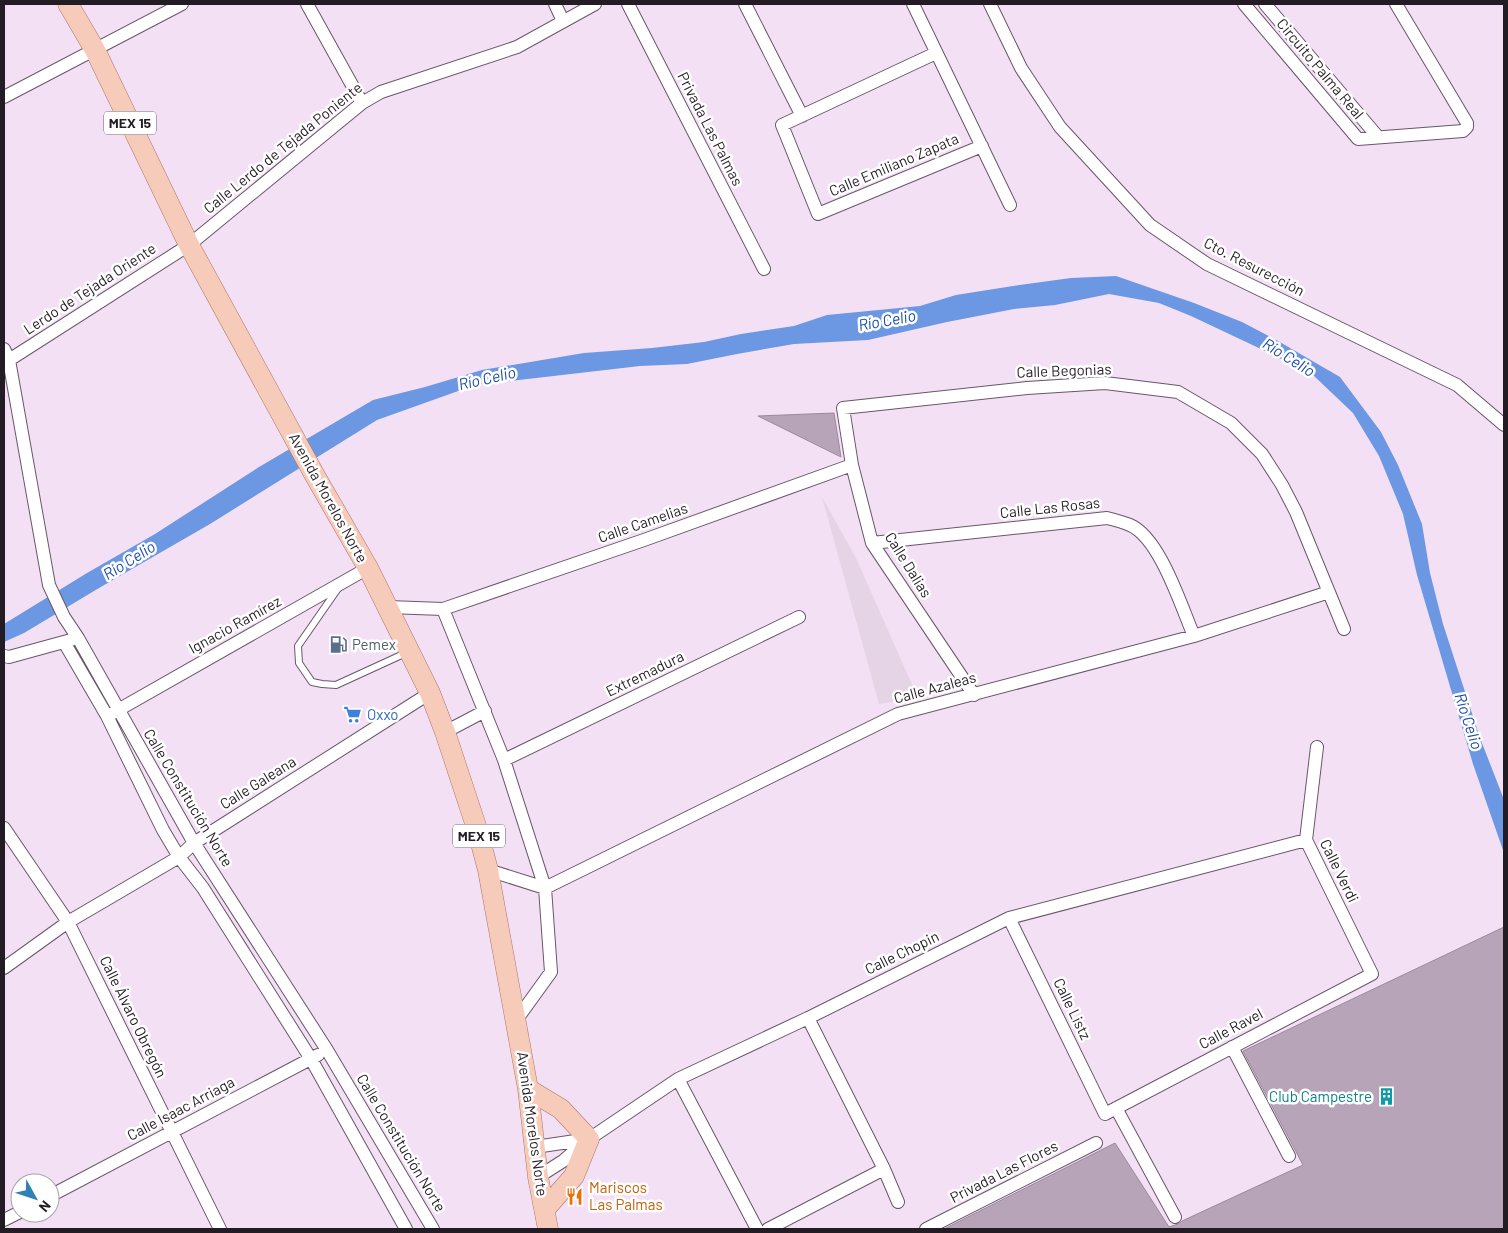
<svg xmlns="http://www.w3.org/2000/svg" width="1508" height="1233" font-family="Barlow,sans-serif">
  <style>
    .education { fill: #e4d4e5 }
    .water { fill: #6b97e3 }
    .building { fill: #b7a4b8; stroke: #9b899c }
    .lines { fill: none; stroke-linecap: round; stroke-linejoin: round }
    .service-casing { stroke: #685769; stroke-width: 8 }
    .minor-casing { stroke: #685769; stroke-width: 14 }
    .primary-casing { stroke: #aa7767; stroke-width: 21 }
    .service { stroke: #fff; stroke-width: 6 }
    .minor { stroke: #fff; stroke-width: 12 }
    .primary { stroke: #f7cbb9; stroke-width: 20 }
    .labels { text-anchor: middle; stroke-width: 5; stroke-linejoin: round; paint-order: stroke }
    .shield { fill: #fff; stroke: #666066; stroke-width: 1 }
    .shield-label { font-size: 14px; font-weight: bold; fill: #241c24 }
    .street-label { font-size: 15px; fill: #241c24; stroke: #fff }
    .service-label { font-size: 15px; fill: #4e5e75; stroke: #fff; text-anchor: start }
    .shop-label { font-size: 15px; fill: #366cbe; stroke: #fff; text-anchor: start }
    .culture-label { font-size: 15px; fill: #0d838f; stroke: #fff; text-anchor: end }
    .food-label { font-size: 15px; fill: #c56008; stroke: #fff; text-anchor: start }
    .water-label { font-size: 16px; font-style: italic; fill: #1c4ea6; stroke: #fff }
  </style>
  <rect width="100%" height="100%" fill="#f4e0f5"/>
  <!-- education -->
  <path class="education" d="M822,497l34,61 62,140 -39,6z"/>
  <!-- water -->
  <path class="water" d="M1116,276l78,27 48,19 36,19 62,36 41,55 17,33 24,59 8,49 13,51 37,114 23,59 1,56 -31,-89 -56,-189 -14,-61 -24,-58 -26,-43 -40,-38 -52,-26 -70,-33 -32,-13 -50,-9 -54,11 -41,4 -67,13 -79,18 -74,4 -57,10 -50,10 -47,2 -165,19 -98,35 -167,104 -111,64 -75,45 -20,9v-18l83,-51 68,-39 104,-67 114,-67 52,-13 57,-17 102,-17 68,-5 52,-6 37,-8 53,-8 33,-11 93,-9 36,-11 57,-9 58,-8z"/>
  <!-- building -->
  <path class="building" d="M834,413l7,44 -83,-41z
    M1504,927v302h-560l171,-86 54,84 9,-3 4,-3 121,-56 -60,-114z"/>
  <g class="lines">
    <defs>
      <path id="service" d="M339,587l-41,59 1,17 13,19 10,2 14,1 72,-33"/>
      <path id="minor" d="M307,4l55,99
        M555,4l8,17
        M628,4l136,265
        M745,4l57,112
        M913,4l97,201
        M990,4l31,64 39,59 90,98 57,39 250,121 47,40
        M1244,4l114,135 105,-8 4,-4v-4l-71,-119
        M1265,4l113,133
        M936,53l-154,72 36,89 164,-68
        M4,97l178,-93
        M4,349l5,11 40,225 15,32 14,21 116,205 133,207 106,179
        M9,360l180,-115 173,-142 19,-11 136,-45 78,-43
        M872,543l235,-25c8,2 16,4 23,7 30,13 51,81 64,111
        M388,607l55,2 201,-69 208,-75
        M443,609l61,151 41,128 6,84 -34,47
        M64,642l43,74 56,114 16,27 24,31 108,171 95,170
        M4,656l5,1 62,-17
        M974,695l-102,-152 -20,-78 -9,-57 184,-20 78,-5 73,9 53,31 31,31 20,31 14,27 48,117
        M111,714l257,-146
        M445,732l40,-21
        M504,760l295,-143
        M4,828l64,94 152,307
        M488,870l57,18
        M545,888l353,-174 296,-78 135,-44
        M1009,918l96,196 267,-140 -66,-134 11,-93
        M4,968l64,-46 111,-65 15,-14 236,-150
        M808,1018l76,151 14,33
        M1232,1047l57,109
        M678,1079l79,150
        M1116,1108l59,109
        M535,1147l54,-8 89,-60 130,-61 201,-100 297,-78
        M538,1177l25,-16 22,-19
        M50,1196l268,-141
        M4,1220l16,-8
        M768,1229l116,-60
        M926,1229l170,-86"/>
      <path id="primary" d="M68,4l27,46 94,195 125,229 54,94 62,125 15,39 33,100 10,38 40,219 10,88 10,52
        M528,1089l33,20 28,30 -15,37 -29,33"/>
    </defs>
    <!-- service casing -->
    <use href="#service" class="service-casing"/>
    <!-- minor casing -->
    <use href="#minor" class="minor-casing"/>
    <!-- primary casing -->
    <use href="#primary" class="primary-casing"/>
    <!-- service -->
    <use href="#service" class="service"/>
    <!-- minor -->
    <use href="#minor" class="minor"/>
    <!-- primary -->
    <use href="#primary" class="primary"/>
  </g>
  <!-- icons -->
  <defs>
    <symbol id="fuel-bare" viewBox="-9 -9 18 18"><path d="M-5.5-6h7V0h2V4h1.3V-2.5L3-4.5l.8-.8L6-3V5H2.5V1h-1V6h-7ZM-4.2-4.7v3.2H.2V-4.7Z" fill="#5c6f8a" stroke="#fff" stroke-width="2.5" paint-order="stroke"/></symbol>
    <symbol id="supermarket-bare" viewBox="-9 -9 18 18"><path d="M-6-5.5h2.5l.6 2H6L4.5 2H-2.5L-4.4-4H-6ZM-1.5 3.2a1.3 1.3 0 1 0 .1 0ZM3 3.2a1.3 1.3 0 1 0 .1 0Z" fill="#3f7fe0" stroke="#fff" stroke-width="2.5" paint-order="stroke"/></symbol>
    <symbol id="building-bare" viewBox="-9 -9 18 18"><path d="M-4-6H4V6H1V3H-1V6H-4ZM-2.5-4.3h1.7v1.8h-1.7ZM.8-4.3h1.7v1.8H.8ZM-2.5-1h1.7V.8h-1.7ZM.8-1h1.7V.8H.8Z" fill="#0f9aa8" stroke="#fff" stroke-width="2.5" paint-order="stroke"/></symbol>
    <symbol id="restaurant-bare" viewBox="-9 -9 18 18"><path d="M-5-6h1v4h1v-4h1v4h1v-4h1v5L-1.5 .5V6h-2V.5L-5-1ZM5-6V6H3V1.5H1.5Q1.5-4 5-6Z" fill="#e8710a" stroke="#fff" stroke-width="2.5" paint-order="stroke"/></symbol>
  </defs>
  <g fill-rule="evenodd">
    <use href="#fuel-bare" x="326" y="632" width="25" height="25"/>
    <use href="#supermarket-bare" x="340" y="702" width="25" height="25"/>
    <use href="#building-bare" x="1374" y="1084" width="25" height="25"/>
    <use href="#restaurant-bare" x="562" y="1184" width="25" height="25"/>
  </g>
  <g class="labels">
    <!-- shield labels -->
    <g class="shield">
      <rect x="104" y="111.5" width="52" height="23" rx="4"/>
      <rect x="453" y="824.5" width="52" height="23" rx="4"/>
    </g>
    <g class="shield-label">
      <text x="130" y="128">MEX 15</text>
      <text x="479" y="841">MEX 15</text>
    </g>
    <!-- street labels -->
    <g class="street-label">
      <text transform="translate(1320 69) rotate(50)" y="5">Circuito Palma Real</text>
      <text transform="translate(710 129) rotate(63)" y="5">Privada Las Palmas</text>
      <text transform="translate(283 148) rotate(-39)" y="5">Calle Lerdo de Tejada Poniente</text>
      <text transform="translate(894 165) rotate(-23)" y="5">Calle Emiliano Zapata</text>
      <text transform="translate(1254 267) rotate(27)" y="5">Cto. Resurección</text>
      <text transform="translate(90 289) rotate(-33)" y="5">Lerdo de Tejada Oriente</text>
      <text transform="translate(1064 371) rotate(-2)" y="5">Calle Begonias</text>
      <text transform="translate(328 498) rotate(61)" y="5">Avenida Morelos Norte</text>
      <text transform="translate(1050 508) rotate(-6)" y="5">Calle Las Rosas</text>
      <text transform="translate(643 523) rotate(-19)" y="5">Calle Camelias</text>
      <text transform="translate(908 565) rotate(58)" y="5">Calle Dalias</text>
      <text transform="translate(235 625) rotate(-29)" y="5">Ignacio Ramírez</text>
      <text transform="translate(645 674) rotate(-26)" y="5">Extremadura</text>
      <text transform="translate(935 688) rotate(-15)" y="5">Calle Azaleas</text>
      <text transform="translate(258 783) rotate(-32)" y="5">Calle Galeana</text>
      <text transform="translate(188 798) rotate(59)" y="5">Calle Constitución Norte</text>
      <text transform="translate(1339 871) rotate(64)" y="5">Calle Verdi</text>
      <text transform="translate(902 953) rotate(-26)" y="5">Calle Chopin</text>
      <text transform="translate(1072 1009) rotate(64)" y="5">Calle Listz</text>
      <text transform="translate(133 1017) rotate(64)" y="5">Calle Álvaro Obregón</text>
      <text transform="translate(1231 1029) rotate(-28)" y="5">Calle Ravel</text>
      <text transform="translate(181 1109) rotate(-28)" y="5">Calle Isaac Arriaga</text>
      <text transform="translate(532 1124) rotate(82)" y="5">Avenida Morelos Norte</text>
      <text transform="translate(401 1143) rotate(59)" y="5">Calle Constitución Norte</text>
      <text transform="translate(1004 1172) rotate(-27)" y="5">Privada Las Flores</text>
    </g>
    <!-- service labels -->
    <g class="service-label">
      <text x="352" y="650">Pemex</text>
    </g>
    <!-- shop labels -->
    <g class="shop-label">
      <text x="367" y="720">Oxxo</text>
    </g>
    <!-- culture labels -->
    <g class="culture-label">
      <text x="1372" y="1102">Club Campestre</text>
    </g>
    <!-- food labels -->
    <g class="food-label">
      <text x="589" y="1193">Mariscos<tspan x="589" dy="17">Las Palmas</tspan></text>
    </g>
    <!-- water labels -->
    <g class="water-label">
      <text transform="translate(887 320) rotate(-10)" y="6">Río Celio</text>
      <text transform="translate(1289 357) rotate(32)" y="6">Río Celio</text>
      <text transform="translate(487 378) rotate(-13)" y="6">Río Celio</text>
      <text transform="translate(129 560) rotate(-32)" y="6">Río Celio</text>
      <text transform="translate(1469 721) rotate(72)" y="6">Río Celio</text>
    </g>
  </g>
  <!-- border -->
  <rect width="1508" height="1233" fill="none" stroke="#241c24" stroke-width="10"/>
  <!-- north arrow -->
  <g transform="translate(35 1198) rotate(130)"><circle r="24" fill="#ffffff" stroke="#a7a4a7"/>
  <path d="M0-4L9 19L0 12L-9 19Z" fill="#2f83b3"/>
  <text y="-8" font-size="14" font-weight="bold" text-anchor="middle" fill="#241c24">N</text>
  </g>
</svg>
